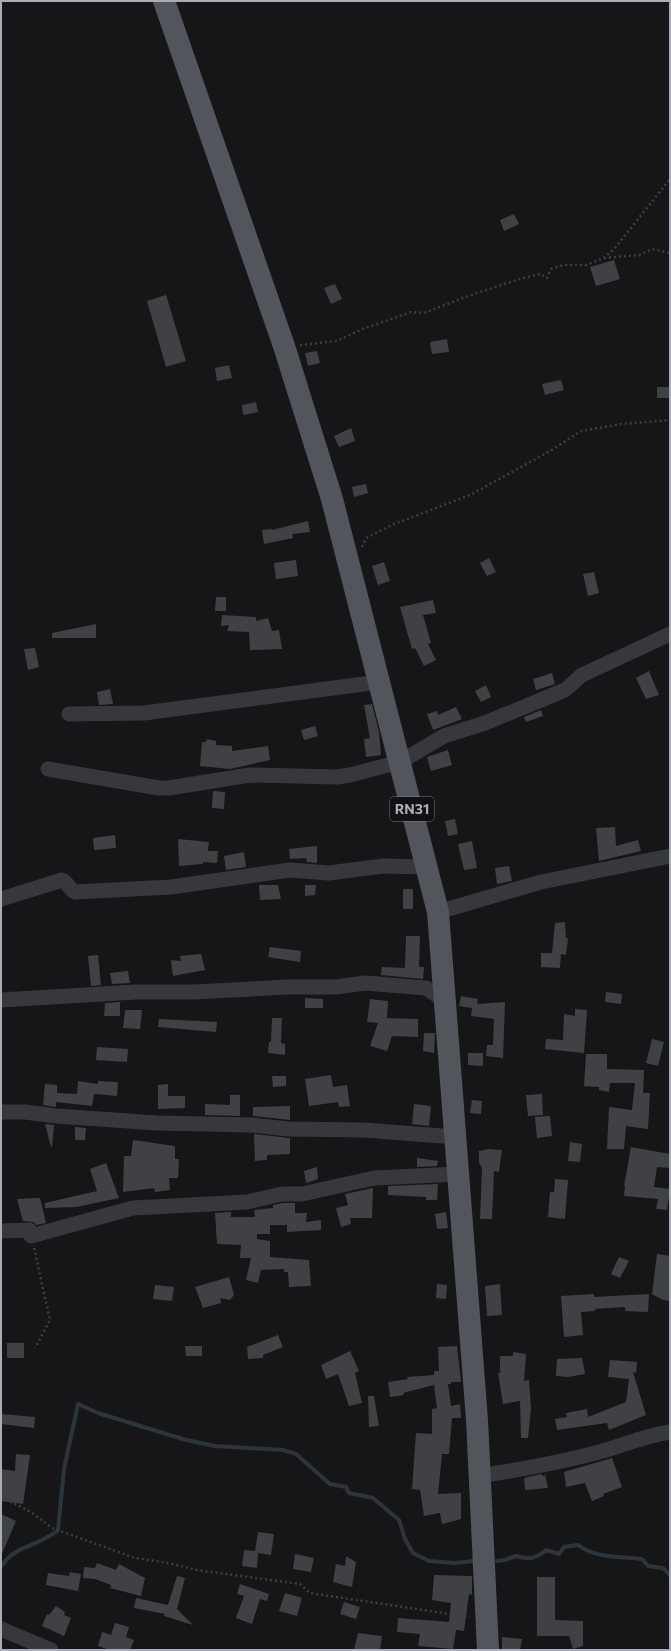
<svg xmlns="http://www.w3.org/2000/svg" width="671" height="1651" font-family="Commissioner,sans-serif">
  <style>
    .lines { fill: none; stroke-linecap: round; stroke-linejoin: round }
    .stream { stroke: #2c353c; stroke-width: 4 }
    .building { fill: #404145 }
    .path { stroke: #3d3f44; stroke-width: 2.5; stroke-dasharray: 2 3; stroke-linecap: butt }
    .street { stroke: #37383d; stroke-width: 15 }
    .primary { stroke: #53555c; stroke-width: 22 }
    .labels { text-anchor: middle; stroke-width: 3.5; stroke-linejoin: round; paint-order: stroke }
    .shield { fill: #111113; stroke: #7b7e86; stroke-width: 1 }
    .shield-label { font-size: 14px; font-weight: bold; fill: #a8adb8 }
  </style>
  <rect width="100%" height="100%" fill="#161618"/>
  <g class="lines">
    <!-- stream -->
    <path class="stream" d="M497,1561l8,-1 11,-4c13,4 20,3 30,-6l13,4 5,-7 14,-2c18,14 43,11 64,14l6,7 15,2 7,7
      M1,1567c14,-23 38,-20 57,-37l6,-61 14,-65 20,9 88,27 29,6 68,4 13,4 34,30 16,3 3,6 24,5 26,22 6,19 8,14 16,8 26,2 19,-2"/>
  </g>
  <!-- building -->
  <path class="building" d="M514,214l5,10 -15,7 -4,-11z
    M614,260l6,19 -24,7 -6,-19z
    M335,284l7,15 -11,5 -7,-16z
    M166,295l20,66 -20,6 -19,-66z
    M447,339l2,13 -17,2 -2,-12z
    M317,351l3,12 -12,3 -3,-13z
    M229,365l3,13 -15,3 -2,-13z
    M561,380l3,10 -19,5 -3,-11z
    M657,387h13v11h-13z
    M256,402l2,10 -15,3 -1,-10z
    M351,428l4,13 -16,6 -5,-11z
    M366,484l2,9 -14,4 -2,-10z
    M308,521l2,11 -18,2 1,4 -29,6 -2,-14 10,-1v1z
    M489,558l7,14 -9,4 -7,-13z
    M296,560l2,16 -22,3 -2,-16z
    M384,562l6,19 -12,4 -6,-19z
    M594,572l5,21 -11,3 -5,-22z
    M216,597h10v14h-11z
    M433,600l3,13 -13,2 8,28 -3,1 8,16 -12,6 -9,-18 -3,1 -12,-42z
    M222,615l34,2v4l12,-3 4,13 7,-1 3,19 -32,1 -1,-18 -22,-1 2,-6 -8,1z
    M96,624v14h-44v-5z
    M35,648l4,19 -11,3 -4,-21z
    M649,671l10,24 -13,4 -10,-21z
    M552,673l3,11 -19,6 -3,-11z
    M486,685l5,12 -10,5 -6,-11z
    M110,689l3,15 -14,1 -2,-13z
    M372,704l7,28 2,23 -15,2 -2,-18 6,-1 -6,-33z
    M456,707l6,12 -29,11 -6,-16 10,-3 1,4z
    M541,710l2,6 -17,6 -2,-5z
    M315,726l3,10 -14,4 -3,-10z
    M207,739l9,2v4l16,1v5l36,-5 2,14 -40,9 -30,-3 2,-24h4z
    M448,750l4,15 -21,6 -4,-14z
    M213,791l12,1 -1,17 -12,-1z
    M455,819l3,15 -10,2 -3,-15z
    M615,827l1,19 22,-6 3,11 -42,10 -3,-33z
    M115,835l1,13 -22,2 -1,-12z
    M178,839l31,3 -1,9h10l-1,12 -14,-1v2l-24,2z
    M472,841l5,27 -13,2 -6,-26z
    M317,846v17l-10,-1 -1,-4 -16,1 -1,-10z
    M244,852l2,15 -20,3 -2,-14z
    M509,866l3,15 -15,3 -2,-16z
    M259,885h19l3,14 -21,1z
    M305,885h11l-1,10 -10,1z
    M403,889h10v20h-10z
    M565,922l1,16h2l-2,17 -5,-1 -1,14 -19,-1v-14h11l3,-30z
    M406,936h14l-1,31h5l-1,12 -42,-4 1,-8 23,1z
    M270,947l31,4 -1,11 -32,-5z
    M201,954l4,16 -32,6 -2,-16 10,1 -1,-5z
    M98,955l3,30 -10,1 -3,-30z
    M128,971l2,12 -18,1 -2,-11z
    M606,992l16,2 -1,10 -16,-2z
    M461,996l17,3 -1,5 28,-2 -2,56 -17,-2 1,-11h6l1,-26 -23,-3 1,-8 -13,-2z
    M305,998l18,1v9h-18z
    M370,999l18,2 -1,17 31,1v18l-26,-1 -5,15 -17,-5 8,-23 -11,-1z
    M120,1002v14h-16l1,-13z
    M575,1009l12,1 -3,43 -39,-4 1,-10 17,1 1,-26 11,2z
    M125,1010h17l-2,19 -17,-1z
    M272,1018h10l-1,25 4,1v11l-17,-2 1,-11h2z
    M159,1019l58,3 -1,10 -58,-5z
    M424,1033h11l-1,20 -11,-2z
    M652,1039l12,3 -6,24 -12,-3z
    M97,1047l31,2 -1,13 -31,-2z
    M468,1053h15v13l-15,-1z
    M586,1054h21v15l37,1 -1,23h7l-2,36 -22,-3 -2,23h-17l2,-42 23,3 3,-27h-25l-1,9 -10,-2v-3l-15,-1z
    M331,1075l2,12 14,-2 3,21 -11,1 -1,-5 -29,4 -4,-27z
    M272,1076h14v10l-13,1z
    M78,1081l20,3v-3l20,1 -1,14 -23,-2 -2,12 -36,-4v5l-13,-2 2,-21 12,1v8l20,1z
    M168,1084v12h17v12l-27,1v-24z
    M542,1094l1,21 -15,1 -2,-21z
    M230,1095h10v21l-35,-1v-11l25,1z
    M472,1100l10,1 -1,13 -11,-1z
    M414,1104l17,2 -2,20 -17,-2z
    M290,1106v14l-37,-4v-9z
    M550,1116l2,20 -15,2 -2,-21z
    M45,1124l9,1 -2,22h-1z
    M75,1127l11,1 -1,12h-10z
    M254,1134l36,4v16l-23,1v5l-12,1z
    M133,1140l42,6v13h4l-1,19h-9l1,12 -15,2 -1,-4 -31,4 1,-36h7z
    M570,1142l12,2 -2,18 -12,-1z
    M631,1147l39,7v14l-13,-1 -3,20 16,2 -3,21 -11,-1 2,-10 -34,-3 1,-10h-1z
    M489,1149l13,1 -3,22 -5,-1 -2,48h-12l2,-51 -3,-5v-12z
    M417,1158l21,3 -1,5 -20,1z
    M106,1163l13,35 -43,9 -31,1v-5l52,-12 -7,-22z
    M317,1167l1,12 -12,4 -2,-12z
    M555,1179l13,1 -3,39 -17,-2 2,-25h4z
    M438,1184l-1,16h-11v-3l-38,-2v-9z
    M373,1188l-1,30h-22l1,6 -10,3 -5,-19 12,-3 -3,-11z
    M40,1198l6,25 -10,2 -2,-3 -11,-1 -6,-22z
    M283,1203h12v10h12l-1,9 15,-2v10l-34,2v-7h-17v9h-13v5l13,2v16l39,3 2,26 -22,1 -1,-15h-4v-3l-23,1 -3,13 -12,-3 5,-22h-11l1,-13 -24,-1 -2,-31 16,-1v5h24l-1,-7 19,-2v-3z
    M446,1212l2,16 -11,1 -2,-15z
    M657,1254l13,2v45l-7,-1 -11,-6z
    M619,1257l10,4 -9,17 -9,-4z
    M229,1277l5,18 -4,5 -10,-2 1,5 -18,5 -8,-21z
    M437,1284l10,1 -1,14 -10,-1z
    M500,1284l2,31 -15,1 -2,-30z
    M155,1285l19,2 -2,14 -19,-2z
    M594,1294v3l55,-3 -1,18 -23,-1v-4l-30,2v2l-14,1 2,23 -19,2 -3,-41z
    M278,1335l5,12 -20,8v3l-15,1 -1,-12z
    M7,1343h17v15h-17z
    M185,1346h17v10h-16z
    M457,1346l4,36h-10v2h-3l3,22 9,-2 1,14h-9l-3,36h-7l-4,40 23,-1v26l-19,5 -2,-11 -16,3 -4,-26 -8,-1 4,-56 16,1v-25l5,-1 -3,-23 -31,8 1,2 -14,2 -2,-15 20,-3 -1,-2 27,-2v-4h5l-1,-24z
    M350,1351l9,20 -4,2 7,30 -13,3 -11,-32 -12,5 -5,-14z
    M513,1352l13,2 -2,27 5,-1 2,28 -3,30h-7l-1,-37 -17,3 -5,-31h2v-17h13z
    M582,1358l3,16 -17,3 -12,-1 1,-17z
    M610,1360l27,2 -1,11 -3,-1 13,43 -37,15 -2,-7 -50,7 -2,-11 12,-2 -1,-4 21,-4 1,8 38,-15 3,-23 -21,-2z
    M368,1396h6l5,30 -10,1z
    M1,1414l34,3 -1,11 -33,-4z
    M16,1454l14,1 -7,49 -22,-3v-32l14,2z
    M612,1458l10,29 -19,7 1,2 -12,5 -7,-18 -19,4 -2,-15z
    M542,1474v2l3,-1 3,13 -23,2 -1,-12z
    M1,1514l15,7 -15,35z
    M258,1532l16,2 -3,21 -13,-2 -1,15 -15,-2 2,-16 11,1z
    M295,1554l19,4 -3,14 -18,-3z
    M346,1556l10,6 -4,25 -19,-5 3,-18 9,2z
    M97,1563l19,7 3,-6 26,14 -4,18 -31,-8 1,-3 -16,-6 -12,-1 1,-11 11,1z
    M70,1572l11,2 -3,17 -32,-6 2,-12 21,3z
    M434,1575l38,1v19l-3,-1 -5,37 -8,-1 -3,19 -35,-3 2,-12 -23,-2 1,-14 51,4 2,-19 -19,-3z
    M177,1576l8,2 -8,31 16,16 -29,-9 1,-2 -31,-6 2,-10 32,7z
    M537,1577h18v43l28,1v25l-10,3 -4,-13h-32z
    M240,1584l29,10 -2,7 -7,-2 -8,25 -16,-6 8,-22 -7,-2z
    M285,1593l17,5 -5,18 -18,-5z
    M344,1602l16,5 -4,12 -16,-5z
    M56,1606l9,6 -1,3 7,3 -7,18 -22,-10 5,-12 2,1z
    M115,1623l14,4 -3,10 8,3 -4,10h-20l-12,-4 4,-14 9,3z
    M358,1633l24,3 -2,14h-26z
    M502,1637l20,2 -2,11h-18z"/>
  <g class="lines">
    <!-- path -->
    <path class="path" d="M604,258l35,-3 13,-6 18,4
      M300,345l37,-4 23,-11 51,-18 13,1 44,-17 55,-18 18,-4 6,4 4,-9 12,-4h23l18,-7 11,-10 55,-69
      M362,547l4,-9 28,-14 76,-29 80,-44 31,-20 41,-7 48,-4
      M34,1248l16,72 -15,28
      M1,1497l30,15 21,16 83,30 33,5 29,7 103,14 10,9 160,24"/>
    <!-- street -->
    <path class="street" d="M69,714l75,-1 235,-31
      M48,769l111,19h10l81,-13 87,2 13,-2 50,-13 44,-26 41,-13 80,-33 17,-15 88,-41
      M1,899l61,-19c6,2 7,10 13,12l96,-5 119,-17 39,3 54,-7 44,1
      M438,912l103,-30 129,-26
      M1,1000l135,-8h58l94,-5h48l29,-4 61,5 9,6 11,10
      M1,1112h24l31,4 101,7 94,2 38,4 75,1 91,7
      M1,1231l28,-1 2,6 102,-28 114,-6 35,-8h20l72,-16 85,-4
      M480,1476c37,-6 74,-12 111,-22 27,-6 51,-18 79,-22
      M1,1629l50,21"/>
    <!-- primary -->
    <path class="primary" d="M164,1l120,345 48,153 106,413 39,508 11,230"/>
  </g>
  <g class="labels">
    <!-- shield labels -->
    <rect class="shield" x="390" y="797" width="44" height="24" rx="3"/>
    <g class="shield-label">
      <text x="412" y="814">RN31</text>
    </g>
  </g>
  <!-- border -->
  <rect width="671" height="1651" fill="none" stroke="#a8adb8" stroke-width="4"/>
</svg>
